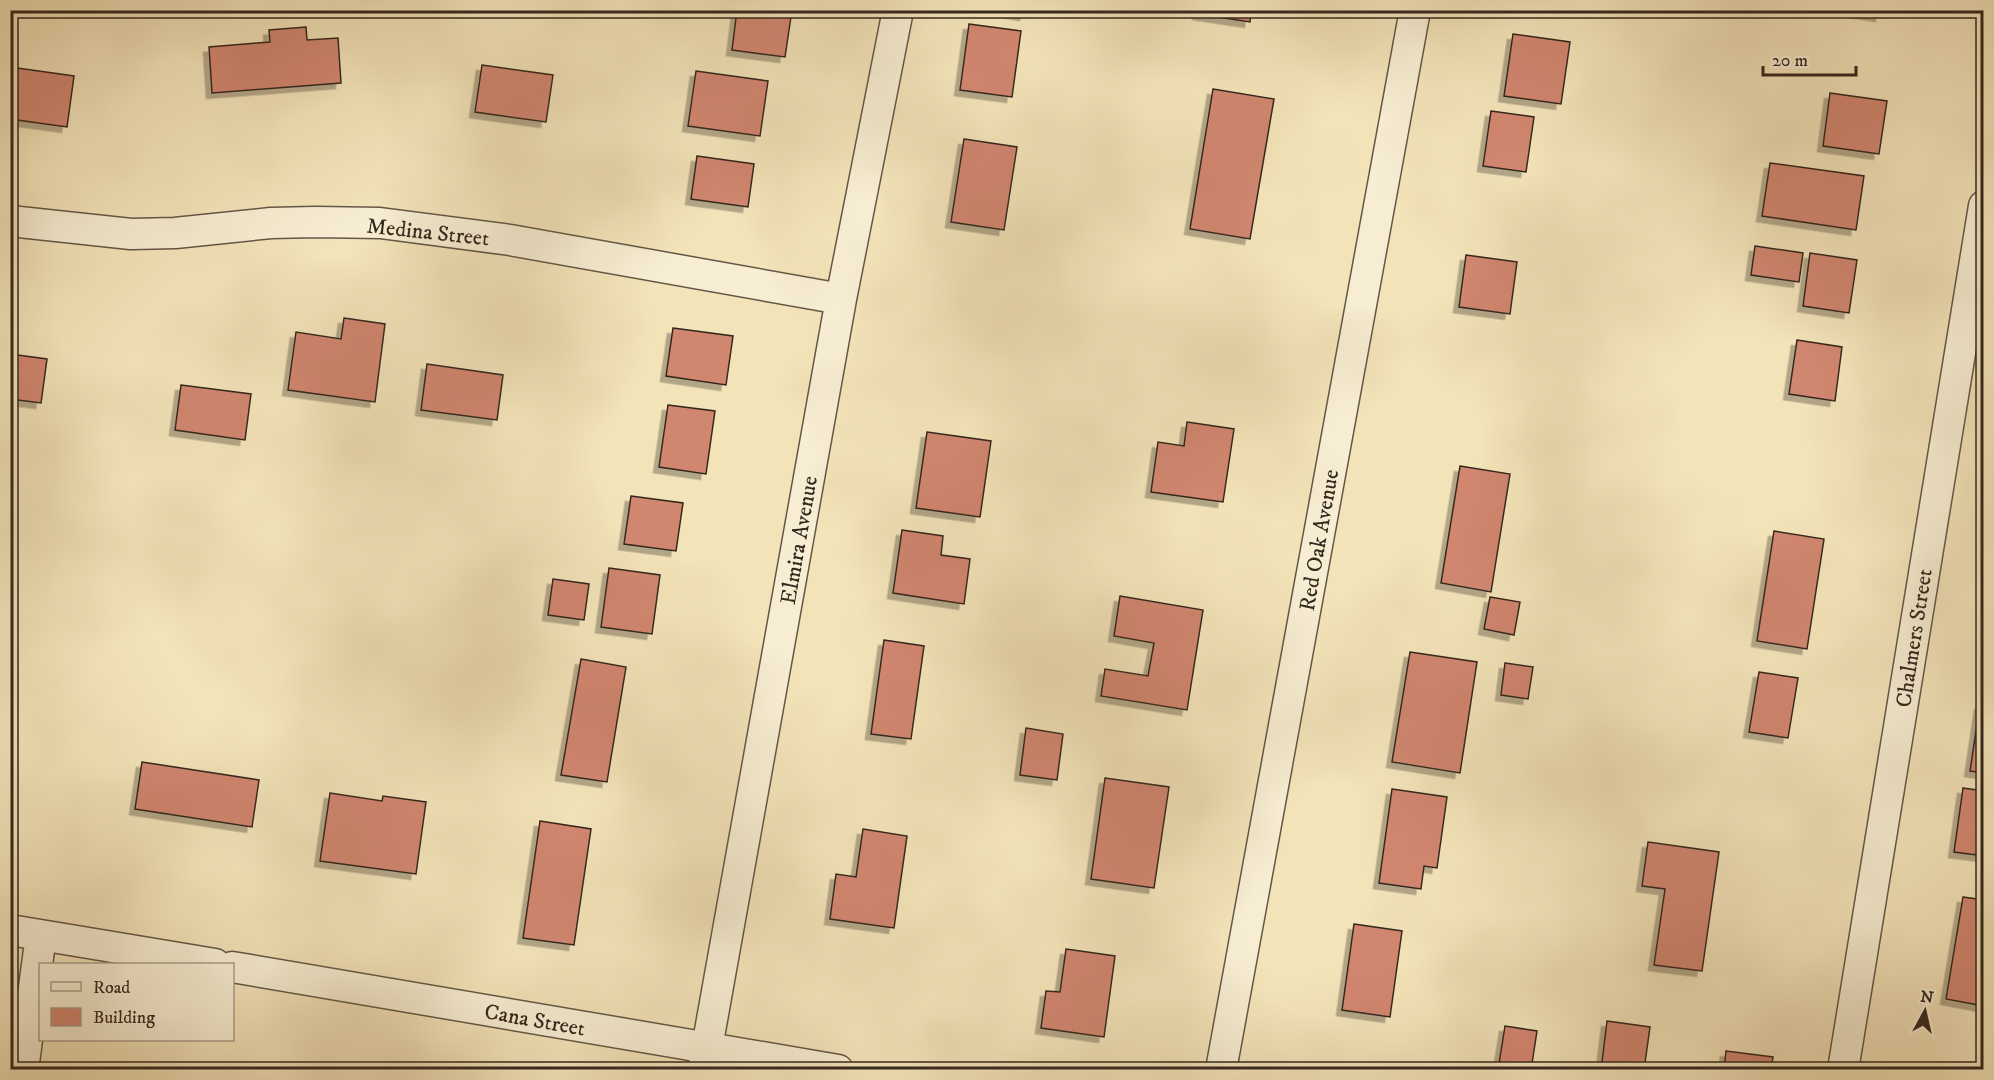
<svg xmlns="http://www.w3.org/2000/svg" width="1994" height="1080" font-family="'IM FELL DW Pica',serif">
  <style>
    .building { fill: #d18670; stroke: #35281f; stroke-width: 1.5; filter: url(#shadow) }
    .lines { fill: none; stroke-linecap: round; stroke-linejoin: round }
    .minor-casing { stroke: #645746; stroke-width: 33 }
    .minor { stroke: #f7edd2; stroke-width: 30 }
    .labels { text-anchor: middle; stroke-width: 5; stroke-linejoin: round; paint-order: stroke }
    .street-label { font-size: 22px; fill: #35281f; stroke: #f7edd2 }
  </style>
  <defs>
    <filter id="shadow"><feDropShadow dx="-5.5" dy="5.5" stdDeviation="0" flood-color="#0004"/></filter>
  </defs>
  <rect width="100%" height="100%" fill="#f3e3b9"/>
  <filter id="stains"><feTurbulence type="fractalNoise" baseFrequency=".00333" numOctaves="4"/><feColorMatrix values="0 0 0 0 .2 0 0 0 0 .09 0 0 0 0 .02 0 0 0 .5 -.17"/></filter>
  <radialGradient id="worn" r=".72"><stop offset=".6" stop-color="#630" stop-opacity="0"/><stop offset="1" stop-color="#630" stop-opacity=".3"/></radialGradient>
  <!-- building -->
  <path class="building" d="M737,10h55l-7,47 -53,-7z
    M995,10h30v5z
    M1198,10h53l-1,12 -52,-8z
    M1843,10h38v6z
    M969,24l52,7 -9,66 -52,-7z
    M306,27l1,13 31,-2 3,45 -129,10 -3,-46 61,-5 -1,-12z
    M1513,34l57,8 -9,62 -57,-8z
    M482,65l71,10 -7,47 -71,-10z
    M10,67l64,9 -7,51 -57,-8z
    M696,71l72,10 -8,55 -72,-10z
    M1213,89l61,10 -24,140 -60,-10z
    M1830,93l57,8 -8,53 -56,-8z
    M1491,111l43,6 -8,55 -43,-6z
    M964,139l53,8 -13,83 -53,-8z
    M697,156l57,8 -6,43 -57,-8z
    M1770,163l94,13 -8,54 -94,-14z
    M1755,246l48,7 -4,29 -48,-7z
    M1810,253l47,7 -8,53 -46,-7z
    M1466,255l51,7 -7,52 -51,-7z
    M344,318l41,6 -10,78 -87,-12 8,-58 45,7z
    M673,328l60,8 -7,49 -60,-9z
    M1797,340l45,7 -7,54 -46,-7z
    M10,354l37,5 -6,44 -31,-4z
    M427,364l76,11 -6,45 -76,-10z
    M181,385l70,9 -6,46 -70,-10z
    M668,405l47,6 -9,63 -47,-7z
    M1187,422l47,7 -11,73 -72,-10 7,-50 26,4z
    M927,432l64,9 -11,76 -64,-9z
    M1460,466l50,8 -19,118 -50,-9z
    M631,496l52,7 -7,48 -52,-7z
    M902,530l41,6 -2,19 29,4 -6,45 -71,-11z
    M1774,531l50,8 -17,110 -50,-8z
    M609,568l51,7 -8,59 -51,-7z
    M553,579l36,5 -5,36 -36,-5z
    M1120,596l83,14 -16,100 -86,-14 4,-27 43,7 6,-33 -40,-7z
    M1490,597l30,5 -6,33 -30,-6z
    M884,640l40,6 -13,93 -40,-5z
    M1410,652l67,10 -17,111 -68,-11z
    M581,659l45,8 -19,115 -46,-7z
    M1505,663l28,4 -5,32 -27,-4z
    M1759,672l39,6 -10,60 -39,-6z
    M1980,704h4v69l-14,-2z
    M1026,728l37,6 -6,46 -37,-5z
    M142,762l117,18 -7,47 -117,-18z
    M1105,778l64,9 -15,101 -63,-9z
    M1963,788l21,3v65l-30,-4z
    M1392,789l55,8 -10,71 -13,-2 -3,23 -42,-6z
    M330,793l52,8 1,-5 43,6 -10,72 -96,-13z
    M540,821l51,8 -17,116 -51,-7z
    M863,829l44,7 -13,92 -64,-9 6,-45 20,3z
    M1648,842l71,10 -17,119 -48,-6 11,-76 -23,-3z
    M1963,897l21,3v106l-38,-7z
    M1354,924l48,7 -12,86 -48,-7z
    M1066,949l49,7 -11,81 -63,-9 5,-37 14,1z
    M1607,1021l43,6 -6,43h-43z
    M1505,1026l32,5 -6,39h-33z
    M1726,1051l47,6 -2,13h-47z"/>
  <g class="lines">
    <defs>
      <path id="minor" d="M10,221l121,13 44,-1 96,-10 44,-1 65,1 130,17 331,59
        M10,930l205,34
        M232,967l606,103
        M23,1070l18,-135
        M703,1070l138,-771 57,-289
        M1221,1070l194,-1060
        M1843,1070l141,-864"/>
    </defs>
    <!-- minor casing -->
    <use href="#minor" class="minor-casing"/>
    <!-- minor -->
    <use href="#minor" class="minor"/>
  </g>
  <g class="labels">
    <!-- street labels -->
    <g class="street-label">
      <text transform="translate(428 231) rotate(6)" y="8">Medina Street</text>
      <text transform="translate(798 540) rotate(-80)" y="8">Elmira Avenue</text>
      <text transform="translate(1318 540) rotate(-80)" y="8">Red Oak Avenue</text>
      <text transform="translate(1913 638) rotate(-81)" y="8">Chalmers Street</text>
      <text transform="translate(535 1019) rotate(10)" y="8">Cana Street</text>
    </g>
  </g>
  <!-- margin -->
  <rect width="1994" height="1080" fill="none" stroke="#f3e3b9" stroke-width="36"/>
  <rect x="12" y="12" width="1970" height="1056" fill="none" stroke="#35281f" stroke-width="3"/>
  <rect x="18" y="18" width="1958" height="1044" fill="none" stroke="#35281f" stroke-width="1.5"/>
  <!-- legend -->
  <rect x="39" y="963" width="195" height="78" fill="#f7edd2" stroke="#a99e8a" stroke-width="1.5"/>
  <rect x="51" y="982" width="30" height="9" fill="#f7edd2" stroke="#a99e8a" stroke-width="1.5"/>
  <text x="93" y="993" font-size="18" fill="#35281f">Road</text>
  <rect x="51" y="1008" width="30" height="18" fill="#d18670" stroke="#a99e8a" stroke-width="1.5"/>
  <text x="93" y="1023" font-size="18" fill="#35281f">Building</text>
  <!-- north arrow -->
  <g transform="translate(1925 1011) rotate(8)" stroke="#f7edd2" stroke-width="4.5" paint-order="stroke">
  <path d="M0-4.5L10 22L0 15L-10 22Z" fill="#35281f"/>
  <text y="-9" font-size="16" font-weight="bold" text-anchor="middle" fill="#35281f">N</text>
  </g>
  <!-- scale -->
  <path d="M1763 66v9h93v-9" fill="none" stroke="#35281f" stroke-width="3"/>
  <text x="1772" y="66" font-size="18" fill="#35281f" stroke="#f7edd2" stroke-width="4.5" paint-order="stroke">20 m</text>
  <rect width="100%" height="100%" filter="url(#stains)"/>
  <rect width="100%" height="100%" fill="url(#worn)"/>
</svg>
